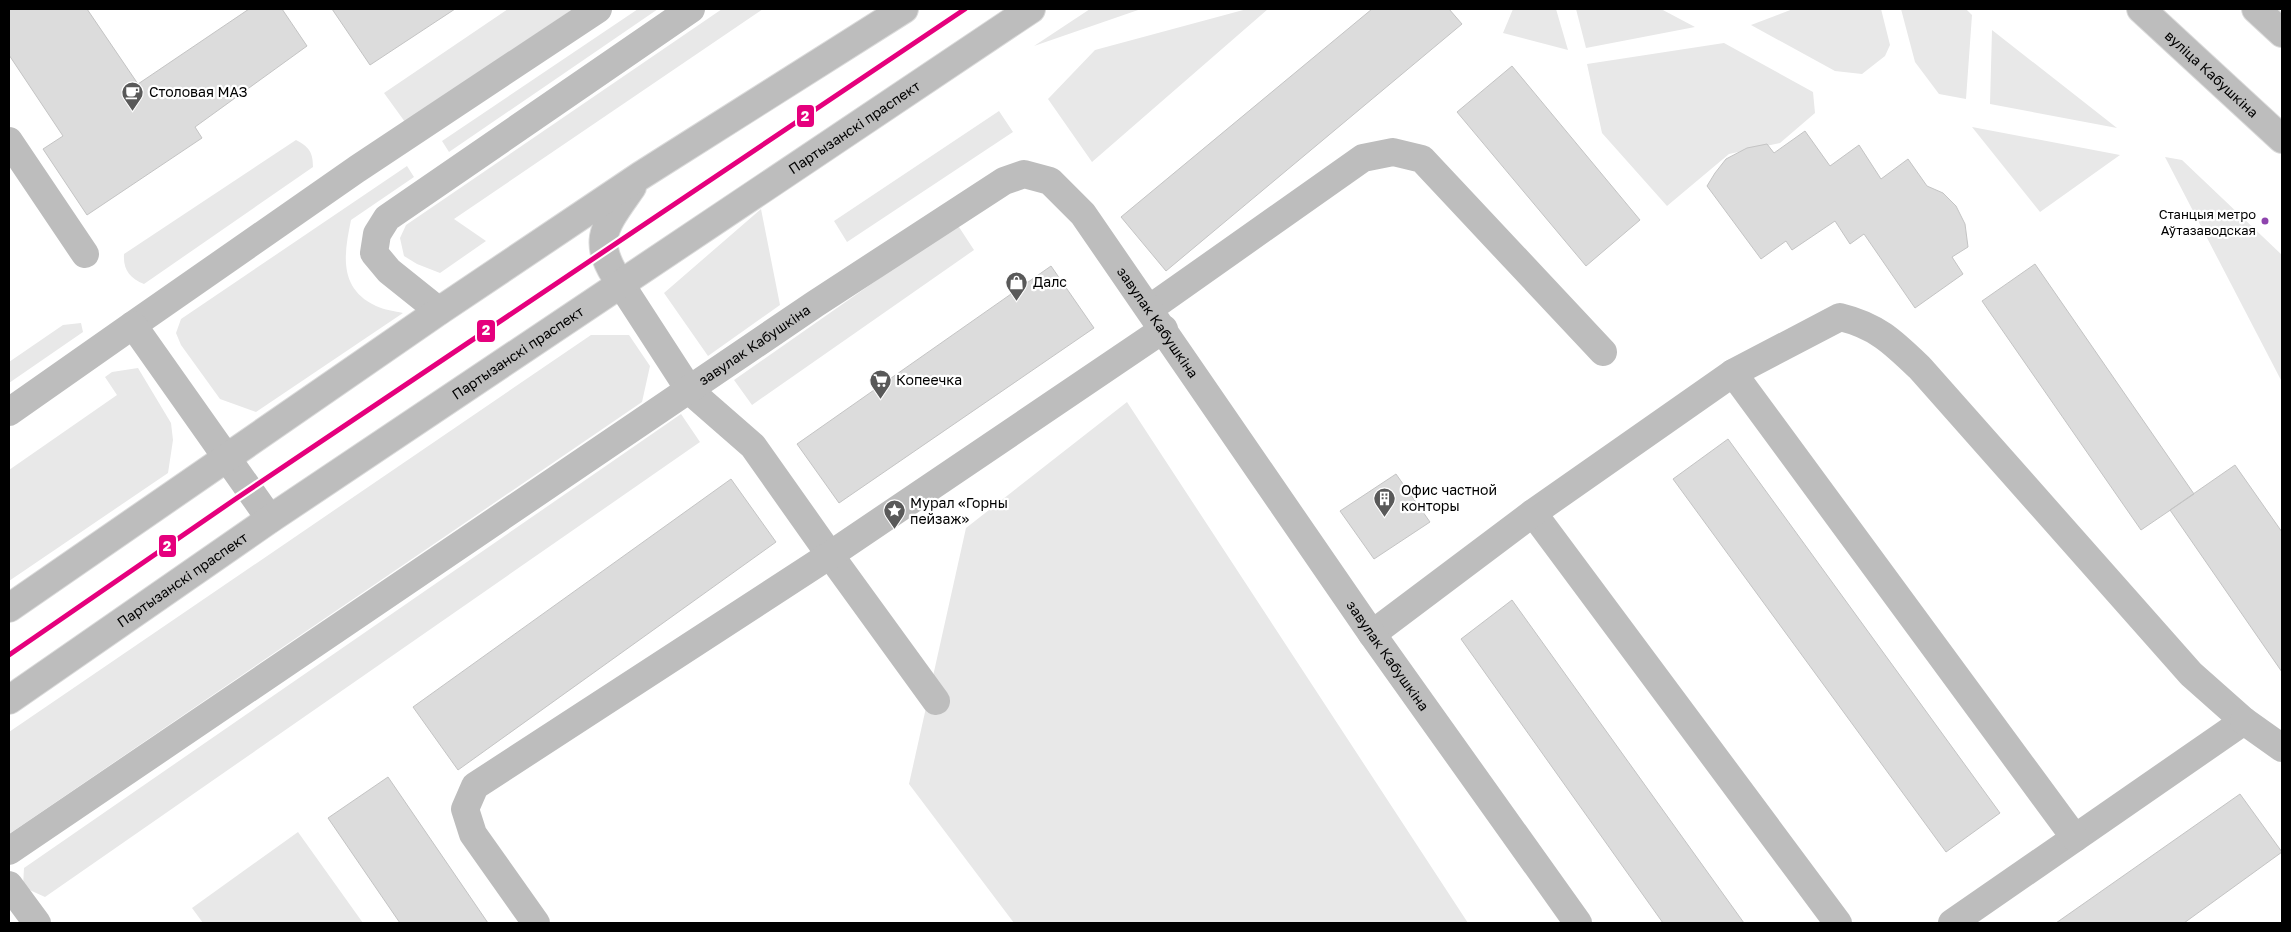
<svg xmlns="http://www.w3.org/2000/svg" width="2291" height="932" font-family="'Golos Text',sans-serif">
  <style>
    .green { fill: #e8e8e8 }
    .building { fill: #dcdcdc; stroke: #c4c4c4 }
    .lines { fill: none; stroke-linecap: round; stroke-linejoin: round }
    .major-casing { stroke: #dbdbdb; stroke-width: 30 }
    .minor { stroke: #bdbdbd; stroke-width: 28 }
    .major { stroke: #bdbdbd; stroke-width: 28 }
    .metro-1-casing { stroke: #fff; stroke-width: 9 }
    .metro-1 { stroke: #e5007d; stroke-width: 5 }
    .bus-dot { fill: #8e44ad; stroke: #fff; stroke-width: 2 }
    .labels { text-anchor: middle; stroke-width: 4.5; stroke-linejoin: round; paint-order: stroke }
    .bus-label { font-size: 13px; fill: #000; stroke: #fff; text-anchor: end }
    .street-label { font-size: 14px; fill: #000; stroke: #fff }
    .poi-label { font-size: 14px; fill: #000; stroke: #fff; text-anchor: start }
    .line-badge { stroke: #fff; stroke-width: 2 }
    .badge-label { font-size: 14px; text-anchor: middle; font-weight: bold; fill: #fff }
  </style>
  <rect width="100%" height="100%" fill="#fff"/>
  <!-- green -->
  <path class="green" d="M508,9h65l-168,113 -21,-29z
    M638,9h20l-209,143 -7,-11z
    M722,9h41l-309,210 32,22 -46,32 -23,-9 -13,-8 -4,-18 6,-13z
    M1090,9h51l-107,37z
    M1247,9h21l-176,153 -44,-63 47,-49z
    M1513,9h43l12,41 -65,-17z
    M1576,9h85l34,18 -109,21z
    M1793,9h88l9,36 -5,11 -23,18 -27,-3 -84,-46z
    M1901,9h65l6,6 -6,84 -27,-5 -24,-32z
    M1992,30l125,98 -127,-24z
    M1724,43l89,49 2,21 -35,30 -51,11 -62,52 -65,-73 -15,-69z
    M999,111l14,21 -166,110 -13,-21z
    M1972,127l148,28 -80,57z
    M296,140c13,7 17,12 17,27l-169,117c-14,-6 -21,-14 -20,-30z
    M2165,157l17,3 100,95v127z
    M407,166l7,11 -63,43c-7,34 -13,68 25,86 8,4 19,5 27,7l-147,99 -36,-13 -39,-54 -5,-12 5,-14z
    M761,209l19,96 -72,51 -44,-63z
    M957,224l17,26 -222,155 -18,-25z
    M81,323l2,9 -74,51v-21l54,-37z
    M591,335h38l21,31 -8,36 -633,432v-102z
    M138,368l33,55 2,17 -5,33 -159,108v-111l108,-75 -12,-18 7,-5z
    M1127,402l341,521h-454l-105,-139 57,-256z
    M681,414l19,28 -655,455 -22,-10 1,-19z
    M298,832l65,91h-160l-11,-15z"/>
  <!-- building -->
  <path class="building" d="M9,9h78l51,75 111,-75h33l25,37 -112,81 7,11 -115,77 -44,-66 20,-13 -54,-81z
    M332,9h123l-85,56z
    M1372,9h77l13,15 -296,247 -45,-54z
    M1512,66l128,154 -54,46 -129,-154z
    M1805,131l25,35 29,-21 22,34 27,-20 19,27 16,7 13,13 9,18 3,23 -16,10 11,17 -48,34 -51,-74 -14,10 -15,-23 -43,29 -6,-9 -25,18 -54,-73 8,-13 11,-14 21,-11 20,-4 7,9z
    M2035,264l159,230 -53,36 -159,-229z
    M1051,266l43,62 -255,175 -42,-59z
    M1728,439l272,374 -54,39 -273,-373z
    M2235,465l47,67v140l-112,-162z
    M1396,474l34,48 -56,37 -34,-48z
    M731,479l45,63 -318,228 -45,-63z
    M1512,600l232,323h-81l-202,-284z
    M388,777l100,146h-88l-72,-105z
    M2240,794l42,58 -98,71h-128z"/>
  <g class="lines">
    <defs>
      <g id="major">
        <path id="s2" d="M2141,9l141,130"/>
        <path d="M2256,9l26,24"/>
        <path d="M620,283c-30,-43 -15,-57 12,-96"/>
        <path d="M9,608l430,-297 201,-135 264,-167"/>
        <path id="s3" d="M9,700l261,-181 761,-510"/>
      </g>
    </defs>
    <!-- major casing -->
    <use href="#major" class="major-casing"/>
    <!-- minor -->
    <g class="minor">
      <path d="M9,141l76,113"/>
      <path d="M620,283l70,108 63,55 77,109 106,146"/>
      <path d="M1149,309l214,-151 30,-6 29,7 181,193"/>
      <path d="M439,311l-50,-40 -15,-18 3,-19 10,-16 304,-209"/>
      <path d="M133,325l224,-156 241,-160"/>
      <path d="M1733,373l107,-56c37,9 53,25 80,51l271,306 53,47 -292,202"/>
      <path d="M9,412l124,-87 137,194"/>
      <path d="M1533,513l305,410"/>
      <path d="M1372,634l161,-121 200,-140 342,465"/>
      <path d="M2244,721l38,27"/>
      <path id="s1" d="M9,851l806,-547 189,-123 20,-7 26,7 33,33 289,420 206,289"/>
      <path d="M9,885l28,38"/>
      <path d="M536,923l-63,-89 -8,-25 10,-23 355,-231 334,-226"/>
    </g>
    <!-- major -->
    <use href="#major" class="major"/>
    <defs>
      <path id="metro-1" d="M9,655l225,-155 731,-491"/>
    </defs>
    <!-- metro-1 casing -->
    <use href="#metro-1" class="metro-1-casing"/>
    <!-- metro-1 -->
    <use href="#metro-1" class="metro-1"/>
  </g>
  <!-- icons -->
  <defs>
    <symbol id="cafe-pin" viewBox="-11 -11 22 30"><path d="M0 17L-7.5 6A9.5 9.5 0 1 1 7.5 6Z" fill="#595959" stroke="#fff"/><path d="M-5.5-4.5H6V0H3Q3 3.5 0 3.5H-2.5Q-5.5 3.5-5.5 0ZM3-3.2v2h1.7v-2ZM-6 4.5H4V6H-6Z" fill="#fff"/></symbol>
    <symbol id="shop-pin" viewBox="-11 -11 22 30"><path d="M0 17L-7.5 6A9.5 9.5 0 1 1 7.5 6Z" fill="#595959" stroke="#fff"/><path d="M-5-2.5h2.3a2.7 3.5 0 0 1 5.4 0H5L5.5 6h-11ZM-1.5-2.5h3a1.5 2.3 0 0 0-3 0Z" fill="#fff"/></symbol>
    <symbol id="supermarket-pin" viewBox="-11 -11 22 30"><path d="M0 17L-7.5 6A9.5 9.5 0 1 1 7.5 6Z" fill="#595959" stroke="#fff"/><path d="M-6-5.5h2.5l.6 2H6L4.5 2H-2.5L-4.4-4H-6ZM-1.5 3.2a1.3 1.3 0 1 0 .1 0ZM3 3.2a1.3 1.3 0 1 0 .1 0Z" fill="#fff"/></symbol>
    <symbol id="building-pin" viewBox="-11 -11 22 30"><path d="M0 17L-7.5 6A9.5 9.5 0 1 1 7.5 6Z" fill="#595959" stroke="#fff"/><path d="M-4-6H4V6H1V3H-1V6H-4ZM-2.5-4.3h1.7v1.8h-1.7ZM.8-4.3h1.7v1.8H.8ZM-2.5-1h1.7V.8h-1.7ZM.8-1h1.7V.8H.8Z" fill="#fff"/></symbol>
    <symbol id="sight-pin" viewBox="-11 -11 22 30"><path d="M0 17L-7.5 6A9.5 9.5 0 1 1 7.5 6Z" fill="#595959" stroke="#fff"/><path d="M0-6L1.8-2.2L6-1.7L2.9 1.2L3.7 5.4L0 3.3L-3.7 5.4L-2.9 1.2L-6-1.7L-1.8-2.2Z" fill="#fff"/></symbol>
  </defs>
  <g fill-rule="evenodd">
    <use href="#cafe-pin" x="120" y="80" width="25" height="34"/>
    <use href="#shop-pin" x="1004" y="270" width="25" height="34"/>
    <use href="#supermarket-pin" x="868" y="368" width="25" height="34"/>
    <use href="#building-pin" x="1372" y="486" width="25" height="34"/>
    <use href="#sight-pin" x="882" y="498" width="25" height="34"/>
  </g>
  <!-- markers -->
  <circle class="bus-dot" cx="2265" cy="221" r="4.5"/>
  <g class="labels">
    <!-- bus labels -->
    <g class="bus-label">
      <text x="2256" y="219">Станцыя метро<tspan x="2256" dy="16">Аўтазаводская</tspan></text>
    </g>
    <!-- street labels -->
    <g class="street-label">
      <text dy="5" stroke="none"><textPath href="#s2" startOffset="96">вуліца Кабушкіна</textPath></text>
      <text dy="5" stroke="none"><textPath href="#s3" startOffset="1021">Партызанскі праспект</textPath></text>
      <text dy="5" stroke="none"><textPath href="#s1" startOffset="1426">завулак Кабушкіна</textPath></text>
      <text dy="5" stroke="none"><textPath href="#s1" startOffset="901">завулак Кабушкіна</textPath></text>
      <text dy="5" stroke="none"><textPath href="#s3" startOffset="616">Партызанскі праспект</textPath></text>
      <text dy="5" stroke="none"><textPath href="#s3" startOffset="211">Партызанскі праспект</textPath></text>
      <text dy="5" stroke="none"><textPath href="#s1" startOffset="1831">завулак Кабушкіна</textPath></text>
    </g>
    <!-- poi labels -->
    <g class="poi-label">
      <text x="149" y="97">Столовая МАЗ</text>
      <text x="1033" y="287">Далс</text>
      <text x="896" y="385">Копеечка</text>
      <text x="1401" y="495">Офис частной<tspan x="1401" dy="16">конторы</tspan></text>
      <text x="910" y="508">Мурал «Горны<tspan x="910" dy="16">пейзаж»</tspan></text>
    </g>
  </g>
  <g class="line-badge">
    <rect x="796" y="104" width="19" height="24" rx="5" fill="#e5007d"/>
    <rect x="476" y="319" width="20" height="24" rx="5" fill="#e5007d"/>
    <rect x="158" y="534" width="19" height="24" rx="5" fill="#e5007d"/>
  </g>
  <g class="badge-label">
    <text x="805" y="121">2</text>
    <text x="486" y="335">2</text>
    <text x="167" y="551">2</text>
  </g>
  <!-- border -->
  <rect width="2291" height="932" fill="none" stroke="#000000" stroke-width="20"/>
</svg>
